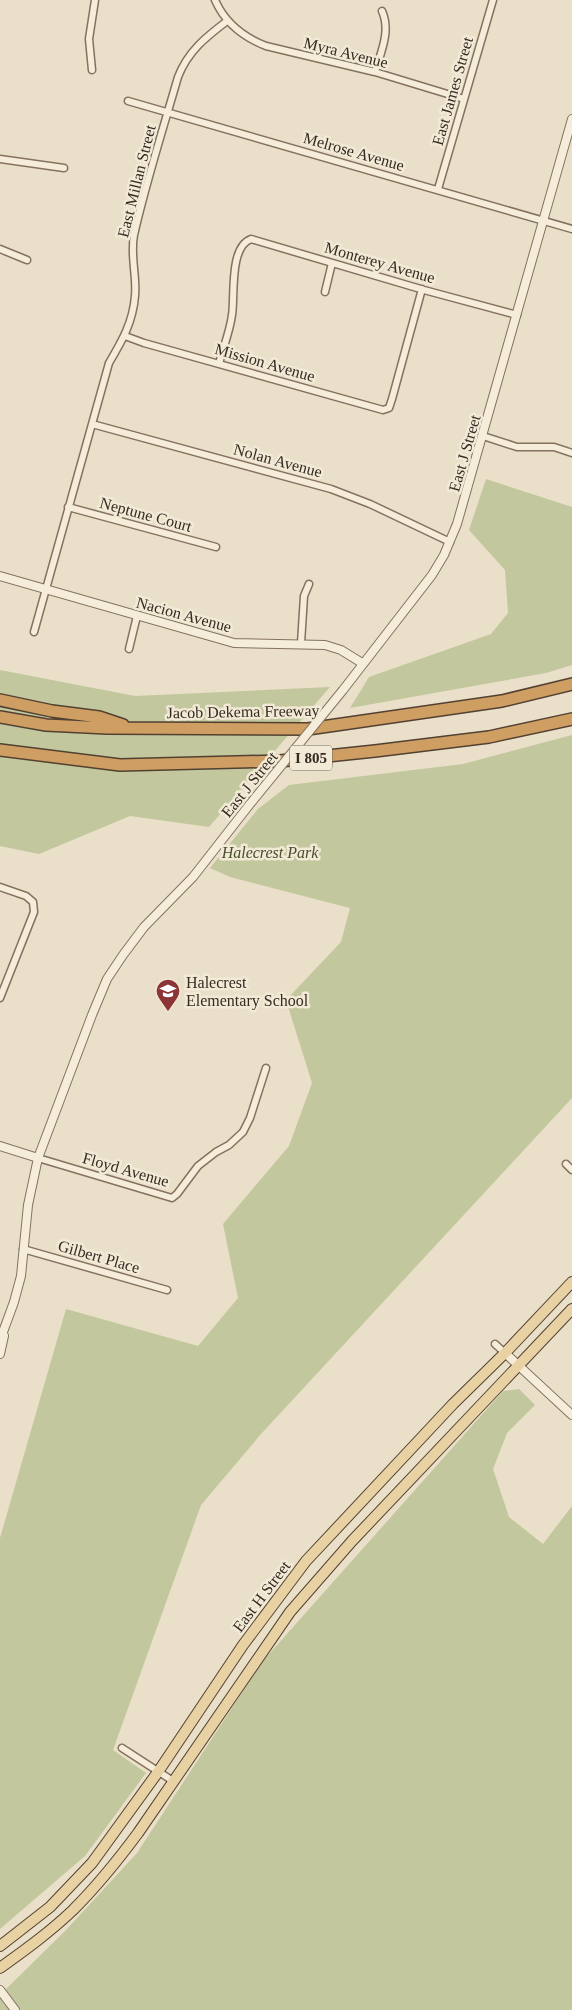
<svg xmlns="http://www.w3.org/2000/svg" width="572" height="2010" font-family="Georgia,serif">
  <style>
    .green { fill: #c2c79d }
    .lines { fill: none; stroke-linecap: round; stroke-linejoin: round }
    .minor-casing { stroke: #84725f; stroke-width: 9 }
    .tertiary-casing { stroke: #84725f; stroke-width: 10 }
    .primary-casing { stroke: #524132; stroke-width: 12 }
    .motorway-casing { stroke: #524132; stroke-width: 14 }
    .minor { stroke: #f5edda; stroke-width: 6 }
    .tertiary { stroke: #f5edda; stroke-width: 8 }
    .primary { stroke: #e8d2a4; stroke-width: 10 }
    .motorway { stroke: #cf9e63; stroke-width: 11 }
    .tertiary-bridge-casing { stroke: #84725f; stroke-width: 10; stroke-linecap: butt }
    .tertiary-bridge { stroke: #f5edda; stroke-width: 8 }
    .labels { text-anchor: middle; stroke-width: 5; stroke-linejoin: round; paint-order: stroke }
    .shield { fill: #f2ead7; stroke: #6e6458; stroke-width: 1 }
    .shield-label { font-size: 15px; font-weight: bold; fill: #362b21 }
    .street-label { font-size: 16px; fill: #362b21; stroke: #f2ead7 }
    .park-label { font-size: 16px; font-style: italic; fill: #47502a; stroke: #f2ead7 }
    .poi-label { font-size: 16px; fill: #362b21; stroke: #f2ead7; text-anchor: start }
  </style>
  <rect width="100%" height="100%" fill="#eadfc8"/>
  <!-- green -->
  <path class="green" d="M486,479l86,28v158l-26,8 -196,35 19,-31 122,-43 17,-21 -3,-43 -36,-40z
    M0,670l135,26 195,-9 -121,140 -79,-11 -91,38 -39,-8z
    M572,735v363l-311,336 -60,71 -88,245 33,23 -61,83 -85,73v-391l66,-229 132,37 40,-48 -15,-74 66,-78 23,-63 -26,-83 55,-58 9,-34 -120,-31 -20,-9 48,-59 31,-24 174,-21z
    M519,1389l16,16 -28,28 -14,36 16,48 34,27 29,-38v504h-572v-15l66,-65 71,-77 125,-191 241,-271z"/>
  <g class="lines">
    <defs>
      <path id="minor" d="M215,0c10,23 28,37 51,46l109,26 89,27
        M92,70l-3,-31 6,-39
        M375,72c6,-20 16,-41 7,-61
        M128,101l444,128
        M0,159l64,9
        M438,189l55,-189
        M0,249l27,11
        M325,292l7,-29
        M125,336l19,7 239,67 6,-2 3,-9 30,-110
        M219,364c4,-16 11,-33 13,-49 3,-19 -3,-68 19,-76l173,51 93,25
        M92,424l239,65 39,15 80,38
        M483,436l34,11h37l18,6
        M68,507l148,40
        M34,632l75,-269c13,-22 24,-41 26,-67 2,-20 -5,-40 -1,-61 12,-53 29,-106 44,-158 10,-26 28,-40 49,-56
        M301,643l3,-47 5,-12
        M129,649l8,-33
        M0,887l26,9 7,6 1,10 -34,86
        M38,1158l134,40 5,-4 21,-28 18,-14 13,-7 14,-13 7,-14 16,-50
        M566,1164l6,6
        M23,1249l144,41
        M495,1344l10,9
        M122,1748l51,33"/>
      <path id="tertiary" d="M0,576l234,67 91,2 16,5 21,13
        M343,690l89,-115 12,-20 13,-31 115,-405
        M0,1146l38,12
        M0,1340l14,-38 7,-26 7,-71 10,-47 54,-143 15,-36 16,-24 21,-28 49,-50 57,-73
        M505,1353l67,62
        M0,1354l4,-18
        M0,1990l15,20"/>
      <path id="primary" d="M0,1946l50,-39 42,-44 66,-91 85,-127 63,-84 147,-157 52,-51 67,-71
        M0,1968c25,-18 50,-36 73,-58 23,-23 45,-50 65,-77l152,-221 62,-71 220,-232"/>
      <path id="motorway" d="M0,700l52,11 47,6 24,8
        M0,717l46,8 61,3 201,1 194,-28 70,-17
        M0,750l120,15 160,-4 95,-10 114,-14 83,-18"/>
    </defs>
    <!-- minor casing -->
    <use href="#minor" class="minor-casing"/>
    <!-- tertiary casing -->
    <use href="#tertiary" class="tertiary-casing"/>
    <!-- primary casing -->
    <use href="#primary" class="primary-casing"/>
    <!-- motorway casing -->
    <use href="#motorway" class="motorway-casing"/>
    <!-- minor -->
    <use href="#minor" class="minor"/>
    <!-- tertiary -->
    <use href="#tertiary" class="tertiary"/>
    <!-- primary -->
    <use href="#primary" class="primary"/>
    <!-- motorway -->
    <use href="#motorway" class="motorway"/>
    <defs>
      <path id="tertiary-bridge" d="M250,804l93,-114"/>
    </defs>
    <!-- tertiary-bridge casing -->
    <use href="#tertiary-bridge" class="tertiary-bridge-casing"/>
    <!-- tertiary-bridge -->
    <use href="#tertiary-bridge" class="tertiary-bridge"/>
  </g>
  <!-- icons -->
  <defs>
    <symbol id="school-pin" viewBox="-11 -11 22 30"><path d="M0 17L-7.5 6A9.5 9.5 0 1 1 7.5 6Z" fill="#8c3537" stroke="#f2ead7"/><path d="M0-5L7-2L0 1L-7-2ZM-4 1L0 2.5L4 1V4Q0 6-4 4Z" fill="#fff"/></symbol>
  </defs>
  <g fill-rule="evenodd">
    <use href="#school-pin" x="154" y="977" width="28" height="38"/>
  </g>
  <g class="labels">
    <!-- shield labels -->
    <rect class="shield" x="290" y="745.5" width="42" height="25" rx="4"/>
    <g class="shield-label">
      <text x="311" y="763">I 805</text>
    </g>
    <!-- street labels -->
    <g class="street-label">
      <text transform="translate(346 52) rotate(14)" y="6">Myra Avenue</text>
      <text transform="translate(452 91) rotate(-74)" y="6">East James Street</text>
      <text transform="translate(354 151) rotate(16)" y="6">Melrose Avenue</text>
      <text transform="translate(136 181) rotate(-76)" y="6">East Millan Street</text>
      <text transform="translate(380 262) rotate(16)" y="6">Monterey Avenue</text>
      <text transform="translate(265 362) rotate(16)" y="6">Mission Avenue</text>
      <text transform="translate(464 453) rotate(-74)" y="6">East J Street</text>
      <text transform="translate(278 460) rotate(15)" y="6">Nolan Avenue</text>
      <text transform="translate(146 514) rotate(15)" y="6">Neptune Court</text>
      <text transform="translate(184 614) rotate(15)" y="6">Nacion Avenue</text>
      <text transform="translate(243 711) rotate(-1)" y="6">Jacob Dekema Freeway</text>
      <text transform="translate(249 784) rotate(-51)" y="6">East J Street</text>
      <text transform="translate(126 1169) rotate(16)" y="6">Floyd Avenue</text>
      <text transform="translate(99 1256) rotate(16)" y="6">Gilbert Place</text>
      <text transform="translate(261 1596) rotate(-53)" y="6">East H Street</text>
    </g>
    <!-- park labels -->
    <g class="park-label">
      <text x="270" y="858">Halecrest Park</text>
    </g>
    <!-- poi labels -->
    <g class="poi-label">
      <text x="186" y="988">Halecrest<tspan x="186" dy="18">Elementary School</tspan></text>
    </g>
  </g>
</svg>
